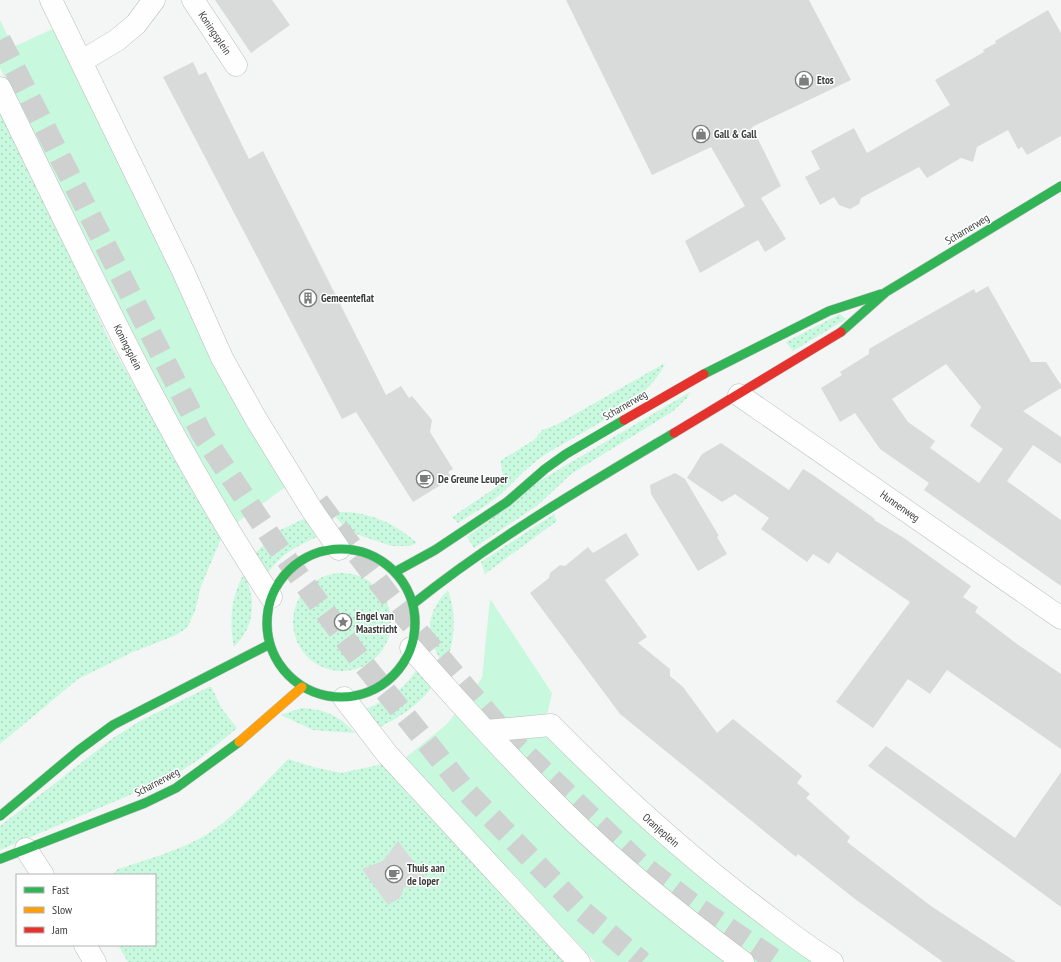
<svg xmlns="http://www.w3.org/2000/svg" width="1061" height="962" font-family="'PT Sans Narrow',sans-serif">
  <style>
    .grass { fill: url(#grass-dots) }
    .park { fill: #c8f9df }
    .building { fill: #d9dbda; fill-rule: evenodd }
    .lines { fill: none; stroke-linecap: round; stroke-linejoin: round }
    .highway-tunnel { stroke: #ced1cf; stroke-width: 22; stroke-dasharray: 22 11; stroke-linecap: butt }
    .street-casing { stroke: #babcba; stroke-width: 23 }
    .fast-casing { stroke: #babcba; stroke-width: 10 }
    .slow-casing { stroke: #babcba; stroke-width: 10 }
    .jam-casing { stroke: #babcba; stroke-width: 10 }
    .street { stroke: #fdfefd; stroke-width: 22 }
    .fast { stroke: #30b455; stroke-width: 9 }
    .slow { stroke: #ff9f0a; stroke-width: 9 }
    .jam { stroke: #e5322d; stroke-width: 9 }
    .labels { text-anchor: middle; stroke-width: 3; stroke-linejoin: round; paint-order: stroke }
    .street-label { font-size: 11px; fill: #3b3d3c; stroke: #fff }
    .poi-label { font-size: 11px; font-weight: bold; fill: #3b3d3c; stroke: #fff; text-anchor: start }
  </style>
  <defs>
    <pattern id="grass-dots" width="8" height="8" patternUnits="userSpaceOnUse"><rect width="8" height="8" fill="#c8f9df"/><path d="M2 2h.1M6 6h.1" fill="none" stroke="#add6c0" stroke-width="1.8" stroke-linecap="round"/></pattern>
  </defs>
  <rect width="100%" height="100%" fill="#f3f6f4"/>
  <!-- grass -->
  <path class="grass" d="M0,107l112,239 109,193 -20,47 -6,25 -8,17 -13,8 -41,16 -55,27 -78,65z
    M840,314l6,5 -53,32 -7,-9z
    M665,363c-13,38 -93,73 -126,96 -14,10 -26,24 -38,35 -13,11 -29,20 -43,29l-6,-6 43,-29 8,-14 -3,-13 34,-21 8,-10 14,-5z
    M690,392l-3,6 -15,14 -101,62 -33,31 -64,43 -7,-11 74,-57z
    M343,512c29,1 53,12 74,31l-8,3h-17l-30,-10 -16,-7 -14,-16z
    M554,514l3,7 -72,53 -4,-12z
    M308,517l11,19c-21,9 -38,18 -52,38l-13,-20 24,-23z
    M293 622a49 49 0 1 1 98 0a49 49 0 1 1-98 0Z
    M244,574c12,25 12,52 -10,73 -5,-25 -3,-52 10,-73z
    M448,590c9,25 7,51 -3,76 -20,-26 -21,-52 3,-76z
    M418,668l15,18c-15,19 -31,30 -53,41l-14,-18c23,-10 38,-20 52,-41z
    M211,686l11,23 15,19 -36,30 -31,20 -170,72v-24l113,-88 27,-17z
    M301,708c23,1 39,8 54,25l-42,-3 -32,-15z
    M288,759l25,8 28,6 42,-9 186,198h-441l-10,-17h37v-70h-43l6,-6c28,-9 70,-21 94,-38 28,-19 52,-48 76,-72z"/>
  <!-- park -->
  <path class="park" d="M0,20l13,27 44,-20 231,458 -53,39 -60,-97 -175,-359z
    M490,599l62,94 -6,27 273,242h-224l-190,-204 42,-34 35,-46z"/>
  <!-- building -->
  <path class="building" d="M215,0h57l18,25 -39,28z
    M566,0h243l42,80 -99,47 29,59 -20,12 25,41 -21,13 -7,-12 -58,33 -15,-32 60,-35 -34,-59 -59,28z
    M1048,10l13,23v103l-34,19 -5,-8 -4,2 -10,-19 -31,17 -4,15 -12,-4 -34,20 -8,-11 -58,31 -2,6 -9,5 -11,-4 -5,-8 -14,8 -15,-28 15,-8 -9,-18 43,-23 13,25 83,-48 -15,-25 49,-28 -1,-2 13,-7 -1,-2z
    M193,62l6,13 7,-3 43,87 14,-8 123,244 15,-9 8,12 3,-2 20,24 -2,12 23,37 -5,3 4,6 -39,24 -57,-90 -14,7 -179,-342z
    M988,286l43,76h15l15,23v3l-38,23 38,26v27l-28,-19 -26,36 54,39v66l-137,-96 5,-7 -49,-34 -25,-36 -15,9 -19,-34 21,-13 -2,-3 29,-18v-5l29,-17 76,-43 2,4zM946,364l35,43 -11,19 33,23 -24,34 -49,-35 5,-7 -27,-19 -16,-23z
    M721,443l68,47 14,-21 10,6 62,44 -1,1 30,18 67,48 -8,11 15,10 -3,5 42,32 44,30v75l-114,-79 -17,24 -22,-15 -35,49 -37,-26 74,-100 -73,-50 -8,12 -16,-10 -6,8 -46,-33 8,-11 -34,-24 -13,8 -35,-24 15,-24z
    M675,473l10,6 34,57 -2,1 10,17 -29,17 -47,-77 -1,-9z
    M626,533l13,22 -34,25 42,57 -9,6 32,26v7l13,11 34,46 16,-14 66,54 3,3 -5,7 13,11 -4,4 44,39 -3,5 84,64 85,56h-73l-88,-63 -57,-45 -2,3 -176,-143 -90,-121 19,-15 1,-5 10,-8 5,1 23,-19 5,6z
    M886,746l129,92 46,-66v135l-193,-141z
    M398,841l28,37 -12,10 -10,-1 -4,11 -12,7 -26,-36 21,-8z"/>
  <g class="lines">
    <!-- highway-tunnel -->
    <path class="highway-tunnel" d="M0,40l202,394 77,115 83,113 103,128 115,119 62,53
      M318,502l84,111 104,122 133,128 56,43 83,56"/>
    <defs>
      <path id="street" d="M51,0l132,271 39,87 34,61 56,91 27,39
        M193,0l43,65
        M82,61l35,-21 19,-16 18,-24
        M0,88c85,173 165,349 271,509
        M739,395l322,223
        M411,648c50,57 101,113 155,166 55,54 115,102 177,148
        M344,698l43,56 192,208
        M486,731l65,-6c65,66 133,128 207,184 24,18 48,37 74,53
        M26,849l17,26
        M85,945l10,17"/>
      <path id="fast" d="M841,332l45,-40 175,-106
        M704,374l125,-63 52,-17
        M267 623a74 74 0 1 1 148 0a74 74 0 1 1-148 0Z
        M395,572l40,-22 72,-48 38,-33 21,-15 58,-34
        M413,604c81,-65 172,-118 261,-171
        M0,816l79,-66 34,-25 157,-81
        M0,859l145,-56 31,-15 63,-46"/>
      <path id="slow" d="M239,742l63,-55"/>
      <path id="jam" d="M624,420l80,-46
        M674,433l167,-101"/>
    </defs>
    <!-- street casing -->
    <use href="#street" class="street-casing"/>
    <!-- fast casing -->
    <use href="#fast" class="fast-casing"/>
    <!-- slow casing -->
    <use href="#slow" class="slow-casing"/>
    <!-- jam casing -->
    <use href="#jam" class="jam-casing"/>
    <!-- street -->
    <use href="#street" class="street"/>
    <!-- fast -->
    <use href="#fast" class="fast"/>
    <!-- slow -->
    <use href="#slow" class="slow"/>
    <!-- jam -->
    <use href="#jam" class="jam"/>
  </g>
  <!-- icons -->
  <defs>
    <symbol id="shop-ring" viewBox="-11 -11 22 22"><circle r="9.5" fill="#fff" stroke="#7b7e7c" stroke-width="1.5"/><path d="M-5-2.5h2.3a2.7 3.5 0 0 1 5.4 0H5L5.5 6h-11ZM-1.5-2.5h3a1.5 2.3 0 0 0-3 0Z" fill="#7b7e7c"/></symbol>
    <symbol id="building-ring" viewBox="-11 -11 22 22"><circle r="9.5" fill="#fff" stroke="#7b7e7c" stroke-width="1.5"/><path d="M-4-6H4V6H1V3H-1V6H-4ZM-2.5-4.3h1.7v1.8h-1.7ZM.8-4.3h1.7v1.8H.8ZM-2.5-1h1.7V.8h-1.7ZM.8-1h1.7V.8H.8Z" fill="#7b7e7c"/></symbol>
    <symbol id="cafe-ring" viewBox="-11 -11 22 22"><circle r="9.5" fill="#fff" stroke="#7b7e7c" stroke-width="1.5"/><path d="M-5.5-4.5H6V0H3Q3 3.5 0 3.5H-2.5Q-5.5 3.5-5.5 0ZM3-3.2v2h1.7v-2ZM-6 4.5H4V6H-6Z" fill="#7b7e7c"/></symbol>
    <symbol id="sight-ring" viewBox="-11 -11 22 22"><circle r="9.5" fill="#fff" stroke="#7b7e7c" stroke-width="1.5"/><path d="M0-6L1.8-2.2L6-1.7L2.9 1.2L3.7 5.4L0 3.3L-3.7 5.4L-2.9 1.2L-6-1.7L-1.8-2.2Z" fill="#7b7e7c"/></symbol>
  </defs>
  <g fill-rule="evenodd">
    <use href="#shop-ring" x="794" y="70" width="20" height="20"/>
    <use href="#shop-ring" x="691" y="124" width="20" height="20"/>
    <use href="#building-ring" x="298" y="288" width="20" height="20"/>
    <use href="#cafe-ring" x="415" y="469" width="20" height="20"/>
    <use href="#sight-ring" x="333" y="612" width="20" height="20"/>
    <use href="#cafe-ring" x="384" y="864" width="20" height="20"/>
  </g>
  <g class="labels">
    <!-- street labels -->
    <g class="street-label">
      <text transform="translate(215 33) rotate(56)" y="4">Koningsplein</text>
      <text transform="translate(967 229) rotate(-31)" y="4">Scharnerweg</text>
      <text transform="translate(128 347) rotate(63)" y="4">Koningsplein</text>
      <text transform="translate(625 405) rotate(-30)" y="4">Scharnerweg</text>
      <text transform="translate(900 506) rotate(35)" y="4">Hunnenweg</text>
      <text transform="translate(157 782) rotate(-28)" y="4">Scharnerweg</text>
      <text transform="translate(661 830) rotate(41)" y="4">Oranjeplein</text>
    </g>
    <!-- poi labels -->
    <g class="poi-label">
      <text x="817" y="84">Etos</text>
      <text x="714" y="138">Gall &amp; Gall</text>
      <text x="321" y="302">Gemeenteflat</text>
      <text x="438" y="483">De Greune Leuper</text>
      <text x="356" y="620">Engel van<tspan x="356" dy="13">Maastricht</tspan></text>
      <text x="407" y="872">Thuis aan<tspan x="407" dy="13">de loper</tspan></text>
    </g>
  </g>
  <!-- legend -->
  <rect x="16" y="874" width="140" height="72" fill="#ffffff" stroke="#b1b1b1"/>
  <rect x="24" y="887" width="20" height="6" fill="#30b455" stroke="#b1b1b1"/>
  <text x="52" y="894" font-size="12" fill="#3b3d3c">Fast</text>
  <rect x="24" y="907" width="20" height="6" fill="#ff9f0a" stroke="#b1b1b1"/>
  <text x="52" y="914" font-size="12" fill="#3b3d3c">Slow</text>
  <rect x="24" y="927" width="20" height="6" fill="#e5322d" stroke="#b1b1b1"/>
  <text x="52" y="934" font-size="12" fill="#3b3d3c">Jam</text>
</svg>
